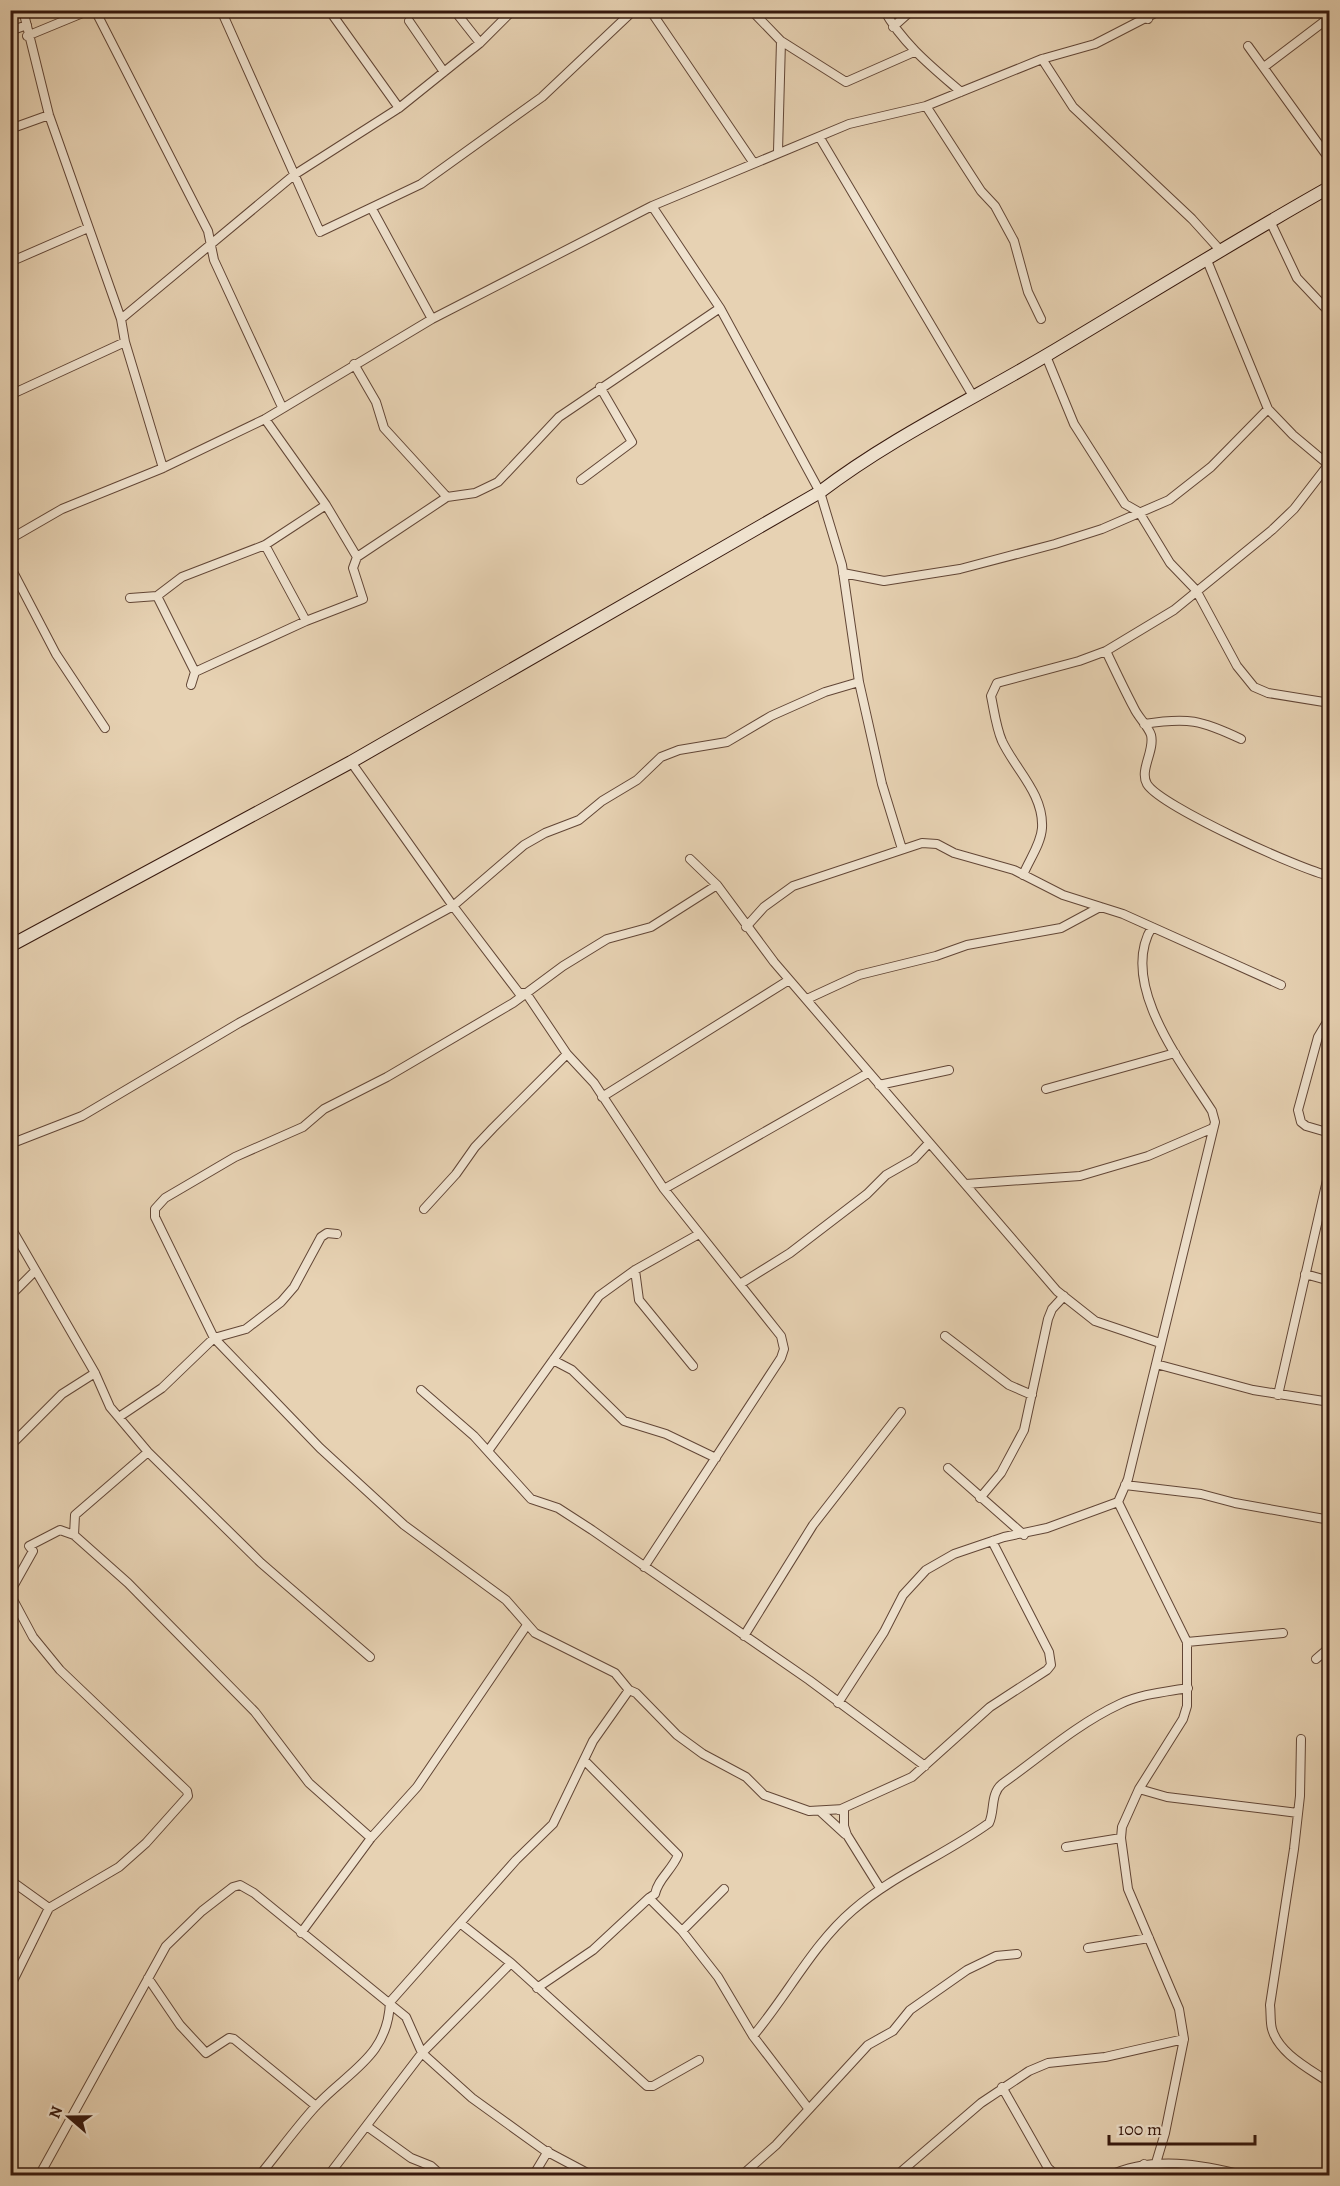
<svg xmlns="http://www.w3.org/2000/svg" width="1340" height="2186" font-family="Alegreya,serif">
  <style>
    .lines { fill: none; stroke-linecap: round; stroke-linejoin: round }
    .street-casing { stroke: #624636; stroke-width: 10 }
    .secondary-casing { stroke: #35170d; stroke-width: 14 }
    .street { stroke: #efe2ce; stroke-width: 8 }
    .secondary { stroke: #efe2ce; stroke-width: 12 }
  </style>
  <rect width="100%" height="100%" fill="#e7d2b3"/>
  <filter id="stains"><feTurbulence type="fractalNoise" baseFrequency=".00333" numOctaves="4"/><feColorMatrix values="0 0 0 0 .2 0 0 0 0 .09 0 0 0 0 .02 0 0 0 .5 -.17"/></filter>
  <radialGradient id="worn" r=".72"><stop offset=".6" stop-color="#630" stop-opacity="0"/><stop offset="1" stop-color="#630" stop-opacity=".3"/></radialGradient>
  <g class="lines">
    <defs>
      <path id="street" d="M23,10l26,105 72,204 4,23 38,126
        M95,10l113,221 6,29 68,147
        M221,10l99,222 101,-48 121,-87 92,-87
        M329,10l70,98
        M454,10l26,33
        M650,10l103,152
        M751,10l30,31 -3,110
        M884,10c19,34 48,57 77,82
        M1142,10l6,9
        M409,21l35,51
        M893,27l19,-17
        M10,31l17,-6
        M27,36l63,-26
        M781,41l65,41 68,-30
        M1248,46l82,114
        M1042,59l31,48 119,112 28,31
        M1264,67l66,-50
        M926,106l55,85 14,15 19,35 14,51 13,27
        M10,129l39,-14
        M820,138l153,258
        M652,206l68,102 100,184 -3,1
        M372,209l60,110
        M1270,221l27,57 33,35
        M1206,258l62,151 25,26 37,31
        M10,262l78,-34
        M121,319l173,-144 105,-67 81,-65 33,-33
        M1046,356l28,68 51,80 14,8 31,51 26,27 41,76 17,21 14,6 62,10
        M354,364l22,38 8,26 63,69
        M10,395l115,-53
        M265,419l61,86 31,52
        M581,480l51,-38 -32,-55
        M10,539l52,-30 101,-41 102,-49 167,-100 220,-113 197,-82 77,-18 116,-47 53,-15 66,-34
        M265,545l41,76
        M10,566l46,88 49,74
        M843,573l41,8 76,-12 95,-25 47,-15 67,-29 42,-33 57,-58
        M157,596l38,76
        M130,598l27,-2 25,-19 83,-32 61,-40
        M1106,651c9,19 18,38 28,57 4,9 14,18 17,27 4,16 -12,35 -4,49 13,22 154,86 183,92
        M859,682l23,102 20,65
        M191,685l4,-13 111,-51 57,-22 -10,-31 4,-11 90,-60 28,-4 23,-11 61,-65 161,-109
        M1144,724c44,-7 57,-4 97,15
        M351,762l102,144 66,87h7l41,61 27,29 70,106 117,147 3,13 -3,9 -137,209
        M690,859l27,26 57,77 283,329 38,30 65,22
        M1023,875c6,-15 18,-31 19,-47 2,-34 -27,-59 -40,-87 -6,-14 -8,-31 -11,-45l6,-13 82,-22 27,-10 68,-41 98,-80 22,-21 34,-44
        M717,885l-66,42 -44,12 -44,27 -50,37 -126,74 -63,32 -21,18 -68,30 -70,41 -10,11v8l59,121 106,110 84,77 102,75 29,33 80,40 14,17 7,3 41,42 26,19 43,23 18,18 45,16 35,-2
        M746,927l18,-20 29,-21 129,-43 15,1 17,9 60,17 49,25 60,19 158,71
        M1152,927c-34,56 30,137 60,184l3,11 -87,357 -10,23 69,140v64l-4,13 -44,70 -17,38 -1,11 7,51 51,120 5,30 -19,94 -9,30
        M807,999l52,-24 77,-19 31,-11 94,-17 39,-21
        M1330,1017l-12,20 -20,73 3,12 5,4 24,7
        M879,1085l70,-15
        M1046,1089l129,-36
        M602,1097l187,-117
        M10,1144l72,-28 157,-93 214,-117 71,-61 21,-12 34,-13 23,-19 35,-21 24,-23 18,-7 48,-8 44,-26 54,-24 34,-10 -17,-117 -22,-73
        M966,1184l114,-8 68,-20 65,-28
        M664,1189l204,-116
        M424,1209l32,-35 19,-27 18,-19 74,-74
        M10,1226l85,147 15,34 38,45 113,111 109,94
        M635,1270l4,30 54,66
        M1305,1274l25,7
        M740,1284l50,-31 77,-59 19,-19 28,-16 15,-16
        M10,1296l25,-25
        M945,1336l64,49 23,10
        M553,1360l19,10 52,51 42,13 50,24
        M1156,1364l97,26 77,12
        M421,1390l53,46 57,63 27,9 34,22 217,150 116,86
        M1278,1395l52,-228
        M119,1417l43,-29 52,-50 32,-9 35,-27 13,-15 27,-50 6,-4 10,1
        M10,1446l52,-52 33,-21
        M488,1451l111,-155 36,-26 64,-36
        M948,1468l76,67
        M1125,1485l76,9 34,9 95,17
        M980,1498l21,-25 23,-43 24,-111 4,-10 12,-13
        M74,1535l1,-20 73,-63
        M10,1592l23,-41 -4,-5 31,-16 14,5 54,48 127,129 54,71 62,55
        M10,1594l23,43 27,33 127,121 1,5 -42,47 -27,24 -70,41 -39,79
        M744,1636l69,-111 88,-113
        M1187,1642l96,-9
        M1316,1659l14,-12
        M838,1703l46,-71 19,-37 23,-25 28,-16 50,-17 43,-9 71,-26
        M1301,1739l-1,57 -6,53 -24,156c1,8 0,17 2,24 7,25 38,40 58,54
        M584,1760l94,95c-6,15 -20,24 -23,39l-6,4 33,33 36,46 35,59 55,72
        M1139,1789l28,8 131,16
        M844,1809v17l3,9 33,53
        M839,1810l73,-33 78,-70 57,-37 4,-5 -2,-13 -57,-111
        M821,1812l24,22
        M1066,1847l55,-9
        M10,1880l39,28
        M460,1923l51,40 136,123h6l46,-26
        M682,1931l42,-42
        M301,1933l70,-95 46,-51 110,-162
        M1088,1948l61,-10
        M148,1978l32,47 26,28 23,-15 5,1 82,67
        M537,1988l56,-38 56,-52
        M753,2036c34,-40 60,-92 100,-126 40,-35 92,-55 136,-87 6,-12 1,-29 13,-39 38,-27 75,-60 118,-80 21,-10 45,-12 68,-16
        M1002,2087l46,81 9,8
        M368,2127l43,31 20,8 11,10
        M1144,2164l5,12
        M10,2170l9,6
        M39,2176l127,-230 36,-35 31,-24 7,-2 14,8 152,124 16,36 50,45 72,52 49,26
        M259,2176c19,-23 36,-47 56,-69 33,-36 73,-50 75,-105l126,-142 37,-36 40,-83 36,-51
        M328,2176l94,-123 89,-90
        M533,2176l15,-25
        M741,2176l35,-31 92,-100 25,-14 17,-21 57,-40 29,-14 21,-2
        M896,2176l85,-73 48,-32 19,-8 57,-6 79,-18
        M1108,2176c45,-21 93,-12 139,0"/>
      <path id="secondary" d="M10,946l341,-184 469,-270c71,-54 151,-92 227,-137 94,-56 187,-114 283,-168"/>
    </defs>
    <!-- street casing -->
    <use href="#street" class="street-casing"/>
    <!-- secondary casing -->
    <use href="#secondary" class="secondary-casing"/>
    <!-- street -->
    <use href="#street" class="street"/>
    <!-- secondary -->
    <use href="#secondary" class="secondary"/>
  </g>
  <!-- margin -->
  <rect width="1340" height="2186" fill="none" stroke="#e7d2b3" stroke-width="36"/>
  <rect x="12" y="12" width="1316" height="2162" fill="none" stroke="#35170d" stroke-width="3"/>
  <rect x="18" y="18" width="1304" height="2150" fill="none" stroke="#35170d" stroke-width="1.5"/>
  <!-- north arrow -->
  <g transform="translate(69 2117) rotate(290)" stroke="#efe2ce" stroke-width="4.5" paint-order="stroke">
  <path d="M0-4.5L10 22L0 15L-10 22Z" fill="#35170d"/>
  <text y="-9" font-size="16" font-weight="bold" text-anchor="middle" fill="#35170d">N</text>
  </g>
  <!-- scale -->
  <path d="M1109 2135v9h146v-9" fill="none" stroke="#35170d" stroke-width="3"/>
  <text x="1118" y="2135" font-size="18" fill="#35170d" stroke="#efe2ce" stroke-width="4.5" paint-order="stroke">100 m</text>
  <rect width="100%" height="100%" filter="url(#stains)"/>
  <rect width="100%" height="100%" fill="url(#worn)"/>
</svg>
